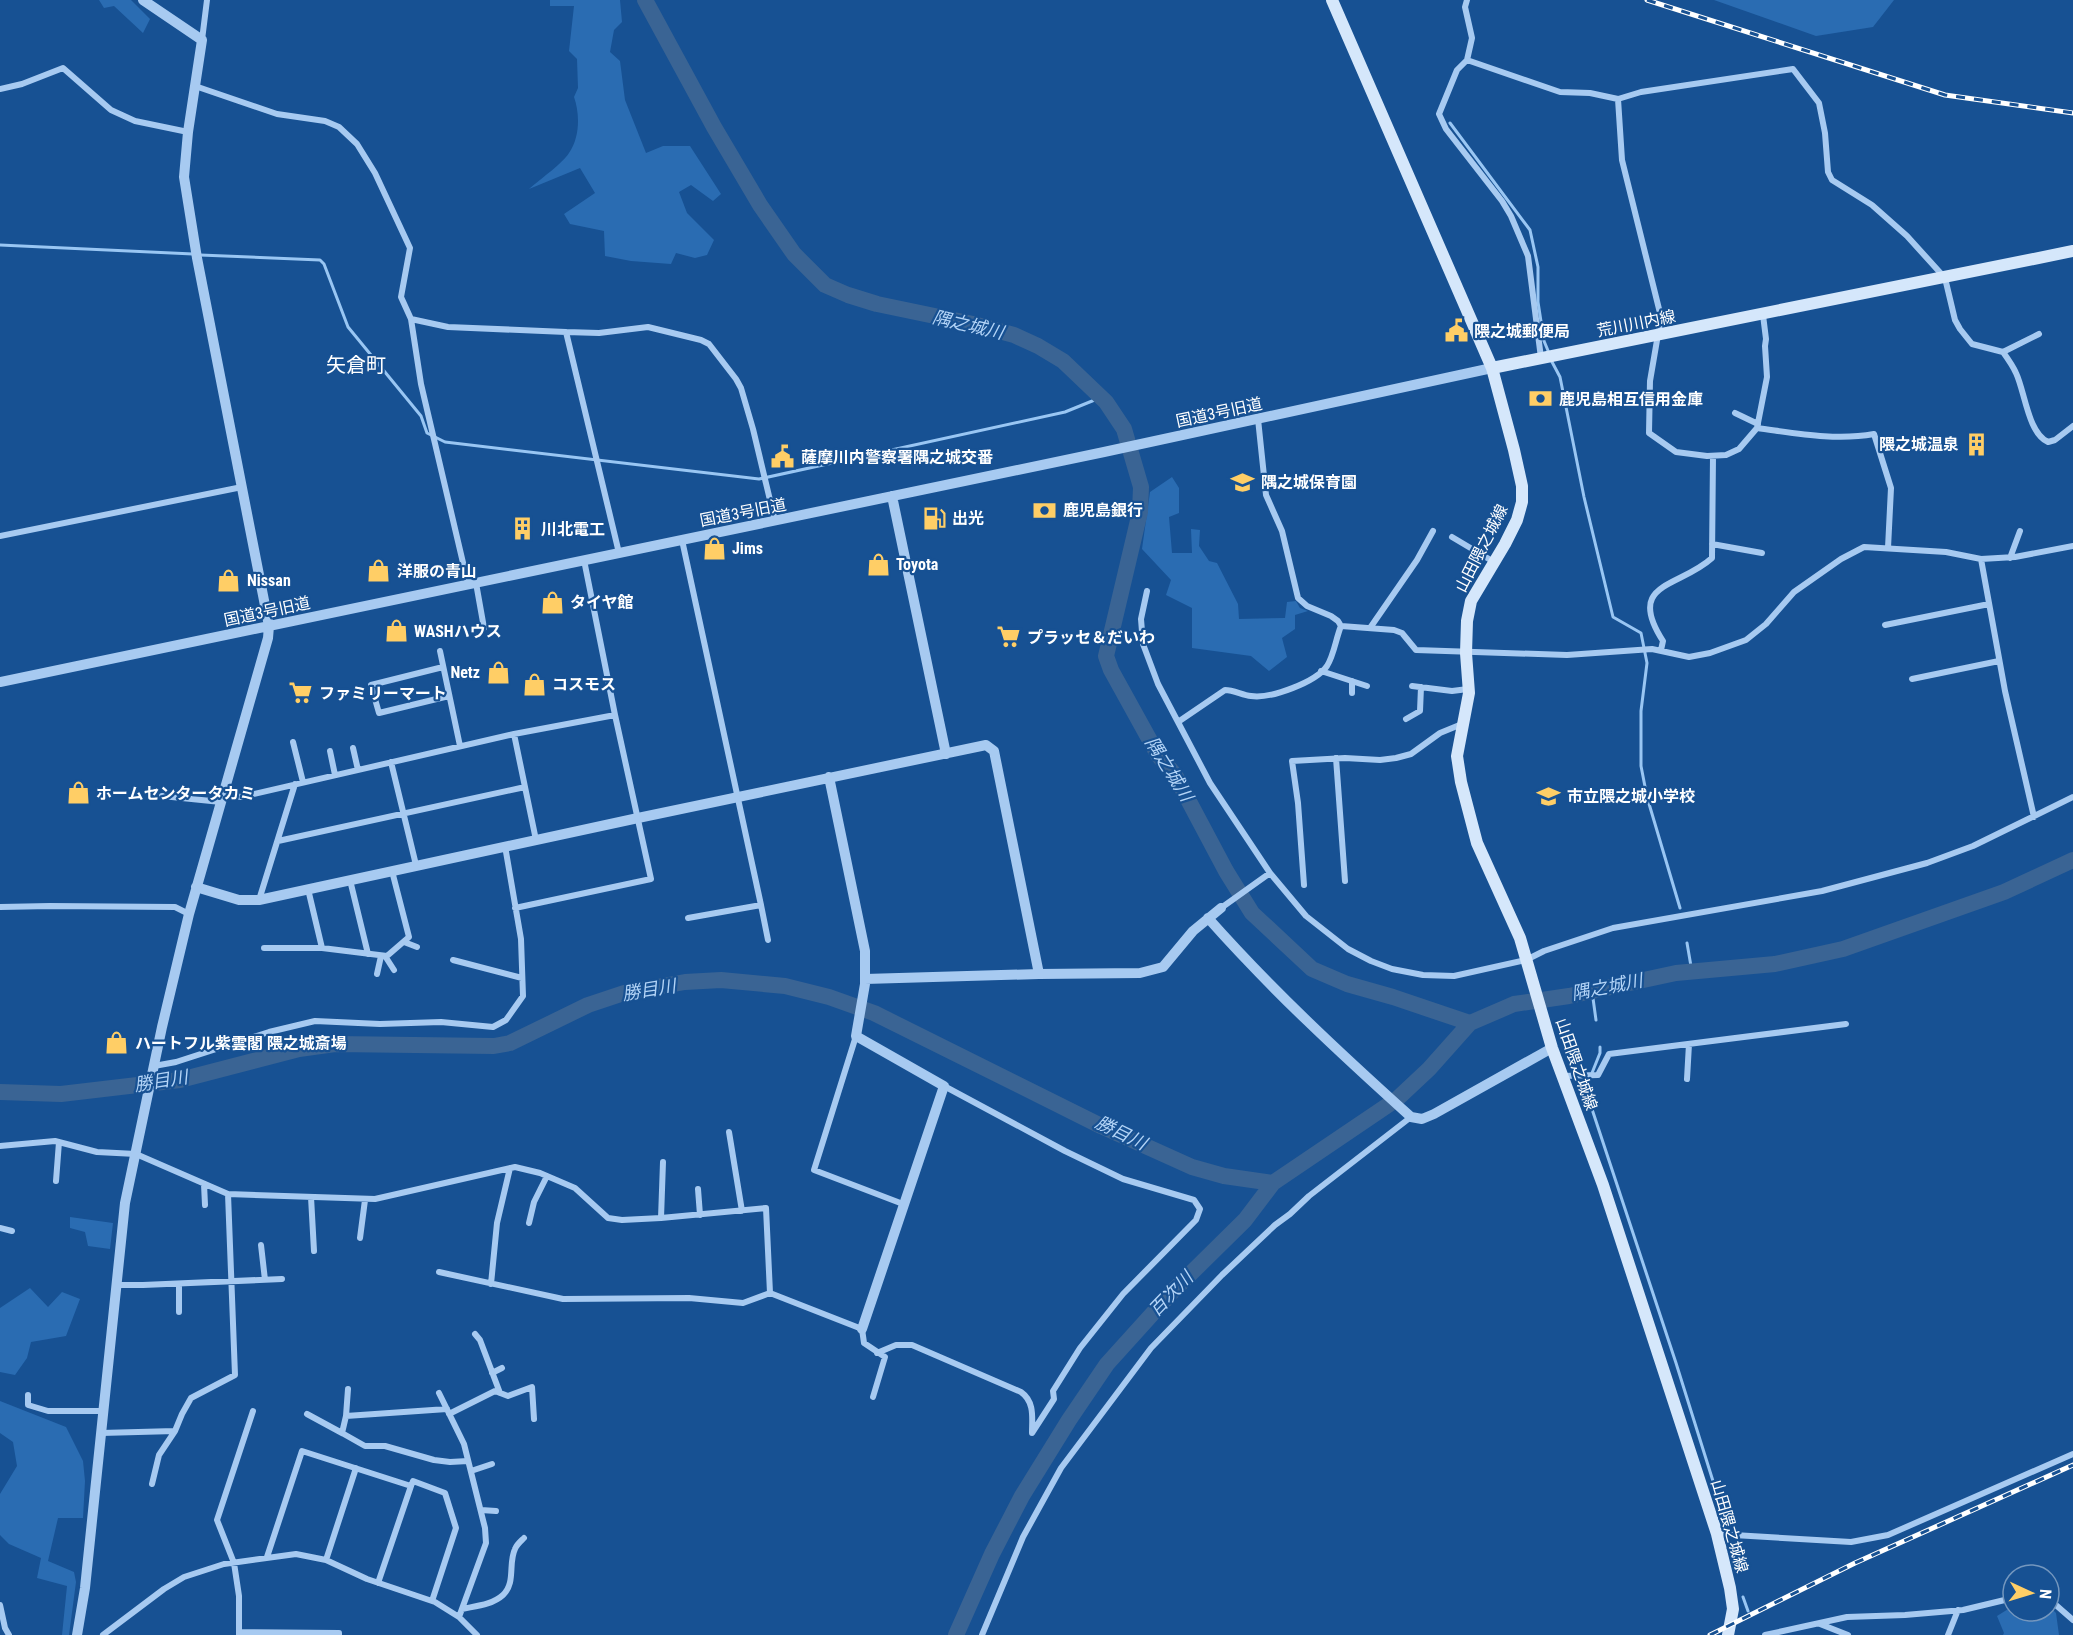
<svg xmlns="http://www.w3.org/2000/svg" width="2073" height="1635" font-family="'Roboto Condensed','Noto Sans JP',sans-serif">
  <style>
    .green { fill: #2a6cb2 }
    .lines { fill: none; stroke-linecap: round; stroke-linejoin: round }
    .stream { stroke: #99c6f3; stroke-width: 3 }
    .river { stroke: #3a6494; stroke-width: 16 }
    .minor { stroke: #a7caf1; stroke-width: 6 }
    .tertiary { stroke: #a7caf1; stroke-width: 10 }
    .secondary { stroke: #d5e7fb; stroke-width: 12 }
    .rail-casing { stroke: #fff; stroke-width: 5 }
    .rail { stroke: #175193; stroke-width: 3; stroke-dasharray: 9; stroke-linecap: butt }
    .labels { text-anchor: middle; stroke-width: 4.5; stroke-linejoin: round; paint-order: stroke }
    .street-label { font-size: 16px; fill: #fff; stroke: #175193 }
    .poi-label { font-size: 16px; font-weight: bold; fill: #fff; stroke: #175193; text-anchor: start }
    .water-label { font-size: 18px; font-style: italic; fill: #b3d4f7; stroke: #175193 }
    .quarter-label { font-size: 20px; fill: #fff; stroke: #175193 }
  </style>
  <rect width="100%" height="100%" fill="#175193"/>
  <!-- green -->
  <path class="green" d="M99,0h32l19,19 -7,14 -29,-27 -10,2z
    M550,0h70l2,22 -8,8 -4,22 10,9 5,39 21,53 17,-7h27l31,48 -8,7 -22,-16 -12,7 8,21 27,27 -7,15 -12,3 -19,-5 -5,11 -40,-3 -26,-5 -1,-25 -34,-7 -6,-10 31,-21 -15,-25 -51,21c10,-9 34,-26 40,-36 11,-16 11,-39 5,-56l4,-9 -1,-29 -8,-8 5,-45h-24z
    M1714,0h180l-21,27 -57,9z
    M1172,477l7,11v25l-10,4 3,36h20l-1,-24 9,1 -1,16 10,15 8,2 21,41 1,15 46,-1 2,-16 9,-1 4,7 8,3 -13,4v14l-13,9 5,19 -18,14 -18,-15 -59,-8v-40l-26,-13 5,-15 -29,-31 8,-57z
    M70,1217l43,6 -3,26 -22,-3 -3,-14 -15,-4z
    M30,1288l18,19 14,-15 18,7 -14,37 -35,6 -4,16 -12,17 -15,-3v-64z
    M0,1401l66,26 17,34 2,20 -2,37h-25l-10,43 26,11 2,10 -7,53h-7l5,-49 -30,-8 4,-20 -32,-14 -9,-9v-41l17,-28 -4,-24 -13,-9z
    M2013,1606v5h36v-5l7,7 3,22h-56l1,-2 -7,-17z"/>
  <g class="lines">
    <!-- stream -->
    <path class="stream" d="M1450,123l80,107 8,37v35l6,39 5,12
      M0,245l193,9
      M200,255l120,5 4,4 24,63 73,89 6,17 18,9 314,37 306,-67 37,-15
      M1551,360l9,17 24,120 29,120 28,16 6,30 -6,48v55l6,31 33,111
      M1687,943l5,29
      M1592,991l4,29
      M1600,1047v6l-14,35 1,6 89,269 47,150
      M1743,1597l5,14"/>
    <!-- river -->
    <path class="river" d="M645,0l69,127 46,78 34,49 31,31 23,10 29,9 96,20 41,11 24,11 25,15 43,41 18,27 17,58 -1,25 -34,144 5,14 47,85 17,20 51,96 26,42 60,56 35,15 46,13 77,26 44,-19 55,-8 107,-23 99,-9 68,-15 161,-57 69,-32
      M0,1092l61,2 119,-14 119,-31 36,-5 159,2 16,-3 78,-38 36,-12 61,-11 36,-2 64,6 44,11 45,16 227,113 91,41 32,9 49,7
      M956,1635l36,-81 30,-58 47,-76 38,-56 66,-73 72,-71 28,-37 124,-84 32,-30 41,-46"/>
    <!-- minor -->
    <path class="minor" d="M1467,0l-2,7 7,31 -5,22 -10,10 -18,44 7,15 56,72 9,15 17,40 13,102
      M202,40l5,-40
      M1467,60l93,32 30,1 28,6 23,-7 152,-23 26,34 6,30 3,39 4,8 40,25 35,31 38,42 10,42 5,9 12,15 31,8c5,7 10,14 13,21 9,19 12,60 32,69l7,-2 18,-14
      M195,86l82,28 48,7 14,6 18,17 18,29 35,75 -9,49 10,22 10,65 47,200
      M0,89l22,-5 41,-16 48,42 24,11 53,11
      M1618,99l4,61 39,157 -11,64 -1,52 27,19 31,4 19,-1 13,-6 18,-21 10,-51 -2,-31 1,-7 -3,-24
      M411,319l37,8 118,5 33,1 49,-6 53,13 8,4 27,35 5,9 12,41 22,92
      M566,332l53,221
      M2003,352l36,-18
      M1735,413l23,11
      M1258,419l8,76 16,36 16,67 9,8 24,10 7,5 3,5 53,4 8,3 14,17 151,5 85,-6 37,8 21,-4 36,-13 20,-16 28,-32 47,-33 23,-12 82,5 35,7 34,-2 58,-11
      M1757,428c38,5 78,13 117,6l17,54 -3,60
      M0,536l242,-49
      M1452,537l42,25
      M682,540l79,365 -73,13
      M1712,544l50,9
      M2010,558l10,-27
      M1981,559l24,132 29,126
      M476,583l8,45
      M1147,591l-6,28 2,25 15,40 52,99 60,90
      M1885,625l104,-21
      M1370,628l47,-68 16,-29
      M1661,650l2,-9c-38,-59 16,-53 49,-83l1,-102
      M440,651l20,95
      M443,667l-72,18 8,28 70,-17
      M1321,671l46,15
      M1912,679l87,-18
      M1352,681v12
      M1412,686l40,5 16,-2
      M1406,719l14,-8 1,-24
      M1178,722l47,-32c9,0 17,5 26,6 20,3 65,-14 76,-30 7,-11 9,-28 14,-40
      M514,734l22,106
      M293,742l10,40
      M353,748l5,22
      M330,751l5,24
      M1336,758l9,123
      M391,762l25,103
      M223,794l18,3 273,-63 101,-19
      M162,796l59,6
      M278,841l247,-54
      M350,880l18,74
      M1304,885l-6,-82 -6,-42 53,-3 35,2 16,-2 15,-4 29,-21 22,-9
      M308,889l14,59
      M259,900l36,-116
      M761,905l7,35
      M0,907l50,-1 125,1 14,7
      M515,908l136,-29 -36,-164 -31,-155
      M1221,908l49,-35 36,43 42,33 23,12 21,8 31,6 31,1 72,-16 18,-9 69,-23 209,-37 105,-28 46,-17 100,-49
      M404,942l13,5
      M264,948h58l65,8 22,-19 -17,-66
      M385,956l9,14
      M453,960l69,18
      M377,974l4,-18
      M856,1036l-42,134 89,34
      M154,1066l22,-4 93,-30 46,-11 65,3 61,-2 52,5 13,-7 17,-24 -2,-57 -16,-93
      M1562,1076l36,-1 11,-21 237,-30
      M1687,1079l2,-35
      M729,1132l13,79
      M0,1146l55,-5 42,11 39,2 92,40 147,5 140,-32 25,6 35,15 33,30 14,2 39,-2 105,-10 4,85
      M56,1181l3,-39
      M204,1184l1,21
      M698,1189l2,26
      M311,1197l3,54
      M661,1218l2,-56
      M529,1223l5,-21 13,-26
      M0,1228l12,3
      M360,1238l5,-38
      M261,1245l4,35
      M439,1272l124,27 126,-1 54,5 27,-10 92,36 2,14 21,14 -12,40
      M179,1284v28
      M491,1284l6,-61 13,-55
      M116,1285h27l139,-6
      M475,1334l5,6 20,53
      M877,1353l19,-8h16l109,47c14,10 11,26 11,41l22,-34 -1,-8 27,-43 43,-54 73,-74 4,-11 -6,-9 -71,-21 -58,-28 -121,-65
      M492,1373l10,-5
      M348,1389l-2,27 101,-7
      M439,1393l25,51 21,84 1,15 -27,74
      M28,1395v10l20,6h55
      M307,1414l35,19 4,-17
      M449,1414l46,-23 13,5 24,-9 2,32
      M175,1431l7,-17 9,-16 44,-23 -7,-181
      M101,1433l74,-2 -16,24 -7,29
      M342,1433l23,13h20l49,14 16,2 18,-1
      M471,1471l21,-7
      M481,1510l15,1
      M1717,1534l134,8 37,-7 185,-81
      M267,1557l35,-106 109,35 2,-5 32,12 11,35 -24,73
      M326,1560l30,-92
      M378,1583l33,-97
      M2049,1599l24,21
      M0,1605l5,23 4,7
      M462,1609c14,-3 30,-4 41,-14 13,-12 5,-32 12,-46 2,-5 6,-8 9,-11
      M1820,1624l28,11
      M239,1632l100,1v2
      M103,1635l61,-46 20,-12 40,-13 72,-10 30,6 41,19 68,23 24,15 18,18
      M239,1635v-39l-5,-33 -17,-43 36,-109
      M982,1635l41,-98 38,-69 90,-120 71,-73 53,-50 15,-11 19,-18 102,-79
      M1765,1635l82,-18 58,-2 58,-5 50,-12
      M1948,1635l10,-25"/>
    <!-- tertiary -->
    <path class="tertiary" d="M892,496l54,258
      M0,682l1104,-230 388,-84
      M829,777l36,174v33l-9,52 88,50 -82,243
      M196,887l43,13h20l379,-82 348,-73 8,6 45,223
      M1208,918c63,71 133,136 203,199l11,2 12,-5 118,-66
      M865,979l174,-5 101,-1 23,-6 30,-36 28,-23
      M77,1635l8,-47 40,-385 37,-176 27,-113 79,-276 1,-12 -72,-368 -13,-81 4,-45 14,-92 -59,-40"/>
    <!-- secondary -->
    <path class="secondary" d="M1332,0l160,368 22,82 8,36v16l-5,18 -12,24 -34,57 -4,20 -1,32 3,40 -12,63 4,26 16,61 43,95 32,110 51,137 114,349 13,54 3,21 -5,26
      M1492,368l581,-117"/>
    <defs>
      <path id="rail" d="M1647,0l298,95 128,18
        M1710,1635l145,-72 218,-98"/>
    </defs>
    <!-- rail casing -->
    <use href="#rail" class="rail-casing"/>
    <!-- rail -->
    <use href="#rail" class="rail"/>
  </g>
  <!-- icons -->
  <defs>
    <symbol id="civic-bare" viewBox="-9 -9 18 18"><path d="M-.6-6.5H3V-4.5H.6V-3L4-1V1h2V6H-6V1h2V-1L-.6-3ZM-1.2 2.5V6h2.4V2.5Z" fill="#ffce66" stroke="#175193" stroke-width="2.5" paint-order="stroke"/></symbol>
    <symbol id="bank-bare" viewBox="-9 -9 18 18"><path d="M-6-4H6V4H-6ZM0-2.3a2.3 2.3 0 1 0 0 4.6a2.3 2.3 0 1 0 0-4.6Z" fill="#ffce66" stroke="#175193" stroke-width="2.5" paint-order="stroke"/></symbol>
    <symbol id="building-bare" viewBox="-9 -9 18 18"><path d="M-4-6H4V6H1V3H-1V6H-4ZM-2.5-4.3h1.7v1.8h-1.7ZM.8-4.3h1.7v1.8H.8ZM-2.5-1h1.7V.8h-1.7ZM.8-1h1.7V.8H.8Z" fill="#ffce66" stroke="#175193" stroke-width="2.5" paint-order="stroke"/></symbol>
    <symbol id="school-bare" viewBox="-9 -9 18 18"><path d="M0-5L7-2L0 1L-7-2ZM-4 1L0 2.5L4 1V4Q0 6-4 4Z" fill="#ffce66" stroke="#175193" stroke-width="2.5" paint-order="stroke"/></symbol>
    <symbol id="fuel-bare" viewBox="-9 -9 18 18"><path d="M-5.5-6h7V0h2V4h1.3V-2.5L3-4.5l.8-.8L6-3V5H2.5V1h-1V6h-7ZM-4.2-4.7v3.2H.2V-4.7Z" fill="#ffce66" stroke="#175193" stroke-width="2.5" paint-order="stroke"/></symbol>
    <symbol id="shop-bare" viewBox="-9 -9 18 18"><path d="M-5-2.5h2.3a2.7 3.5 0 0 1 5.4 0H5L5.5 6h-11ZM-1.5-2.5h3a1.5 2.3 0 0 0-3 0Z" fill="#ffce66" stroke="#175193" stroke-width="2.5" paint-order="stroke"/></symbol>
    <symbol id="supermarket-bare" viewBox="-9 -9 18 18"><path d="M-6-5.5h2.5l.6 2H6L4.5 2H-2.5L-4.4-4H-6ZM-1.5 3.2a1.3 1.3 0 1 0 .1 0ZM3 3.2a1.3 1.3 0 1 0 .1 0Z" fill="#ffce66" stroke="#175193" stroke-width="2.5" paint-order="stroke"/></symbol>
  </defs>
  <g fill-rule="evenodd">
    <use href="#civic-bare" x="1440" y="314" width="33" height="33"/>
    <use href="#bank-bare" x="1524" y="382" width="33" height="33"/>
    <use href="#building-bare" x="1960" y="428" width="33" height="33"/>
    <use href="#civic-bare" x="766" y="440" width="33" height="33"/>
    <use href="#school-bare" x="1226" y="466" width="33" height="33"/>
    <use href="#bank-bare" x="1028" y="494" width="33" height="33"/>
    <use href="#fuel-bare" x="918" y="502" width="33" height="33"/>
    <use href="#building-bare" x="506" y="512" width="33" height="33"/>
    <use href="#shop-bare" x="698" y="532" width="33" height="33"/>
    <use href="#shop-bare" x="862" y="548" width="33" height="33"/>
    <use href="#shop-bare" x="362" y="554" width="33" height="33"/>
    <use href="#shop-bare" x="212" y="564" width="33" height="33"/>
    <use href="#shop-bare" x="536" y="586" width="33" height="33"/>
    <use href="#shop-bare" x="380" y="614" width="33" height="33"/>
    <use href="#supermarket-bare" x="992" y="620" width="33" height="33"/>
    <use href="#shop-bare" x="482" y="656" width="33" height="33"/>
    <use href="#shop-bare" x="518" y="668" width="33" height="33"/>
    <use href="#supermarket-bare" x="284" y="676" width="33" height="33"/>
    <use href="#shop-bare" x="62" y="776" width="33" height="33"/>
    <use href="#school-bare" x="1532" y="780" width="33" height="33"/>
    <use href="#shop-bare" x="100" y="1026" width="33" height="33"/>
  </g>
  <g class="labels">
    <!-- street labels -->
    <g class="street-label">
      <text transform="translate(1636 323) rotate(-11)" y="6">荒川川内線</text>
      <text transform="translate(1219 412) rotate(-12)" y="6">国道3号旧道</text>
      <text transform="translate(743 512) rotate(-11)" y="6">国道3号旧道</text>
      <text transform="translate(1481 548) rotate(-63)" y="6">山田隈之城線</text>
      <text transform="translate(267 611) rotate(-12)" y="6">国道3号旧道</text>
      <text transform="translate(1577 1064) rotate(71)" y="6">山田隈之城線</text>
      <text transform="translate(1730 1526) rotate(74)" y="6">山田隈之城線</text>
    </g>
    <!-- poi labels -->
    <g class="poi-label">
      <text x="1474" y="337">隈之城郵便局</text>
      <text x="1559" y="405">鹿児島相互信用金庫</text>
      <text x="1959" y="450" text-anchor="end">隈之城温泉</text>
      <text x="801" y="463">薩摩川内警察署隅之城交番</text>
      <text x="1261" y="488">隅之城保育園</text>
      <text x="1063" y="516">鹿児島銀行</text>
      <text x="952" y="524">出光</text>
      <text x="541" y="535">川北電工</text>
      <text x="732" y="554">Jims</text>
      <text x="896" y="570">Toyota</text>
      <text x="397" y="577">洋服の青山</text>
      <text x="247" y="586">Nissan</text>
      <text x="570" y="608">タイヤ館</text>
      <text x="414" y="637">WASHハウス</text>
      <text x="1027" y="643">プラッセ＆だいわ</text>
      <text x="480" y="678" text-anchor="end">Netz</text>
      <text x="552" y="690">コスモス</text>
      <text x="319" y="699">ファミリーマート</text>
      <text x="96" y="799">ホームセンタータカミ</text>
      <text x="1567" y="802">市立隈之城小学校</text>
      <text x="135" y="1049">ハートフル紫雲閣 隈之城斎場</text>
    </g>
    <!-- water labels -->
    <g class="water-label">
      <text transform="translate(968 325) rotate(13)" y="6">隅之城川</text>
      <text transform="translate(1169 769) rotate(58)" y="6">隅之城川</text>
      <text transform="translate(1607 987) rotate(-11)" y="6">隅之城川</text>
      <text transform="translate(649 990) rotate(-9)" y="6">勝目川</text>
      <text transform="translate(161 1081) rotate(-9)" y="6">勝目川</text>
      <text transform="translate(1121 1133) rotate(26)" y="6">勝目川</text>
      <text transform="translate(1171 1294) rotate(-46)" y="6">百次川</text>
    </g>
    <!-- quarter labels -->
    <g class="quarter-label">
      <text x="356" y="372">矢倉町</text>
    </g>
  </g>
  <!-- north arrow -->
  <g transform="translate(2031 1593) rotate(94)"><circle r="28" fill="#175193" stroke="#7497be" stroke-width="1.5"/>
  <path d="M0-4.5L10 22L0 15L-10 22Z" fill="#ffce66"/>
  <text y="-9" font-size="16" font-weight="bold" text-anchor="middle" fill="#ffffff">N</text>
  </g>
</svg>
